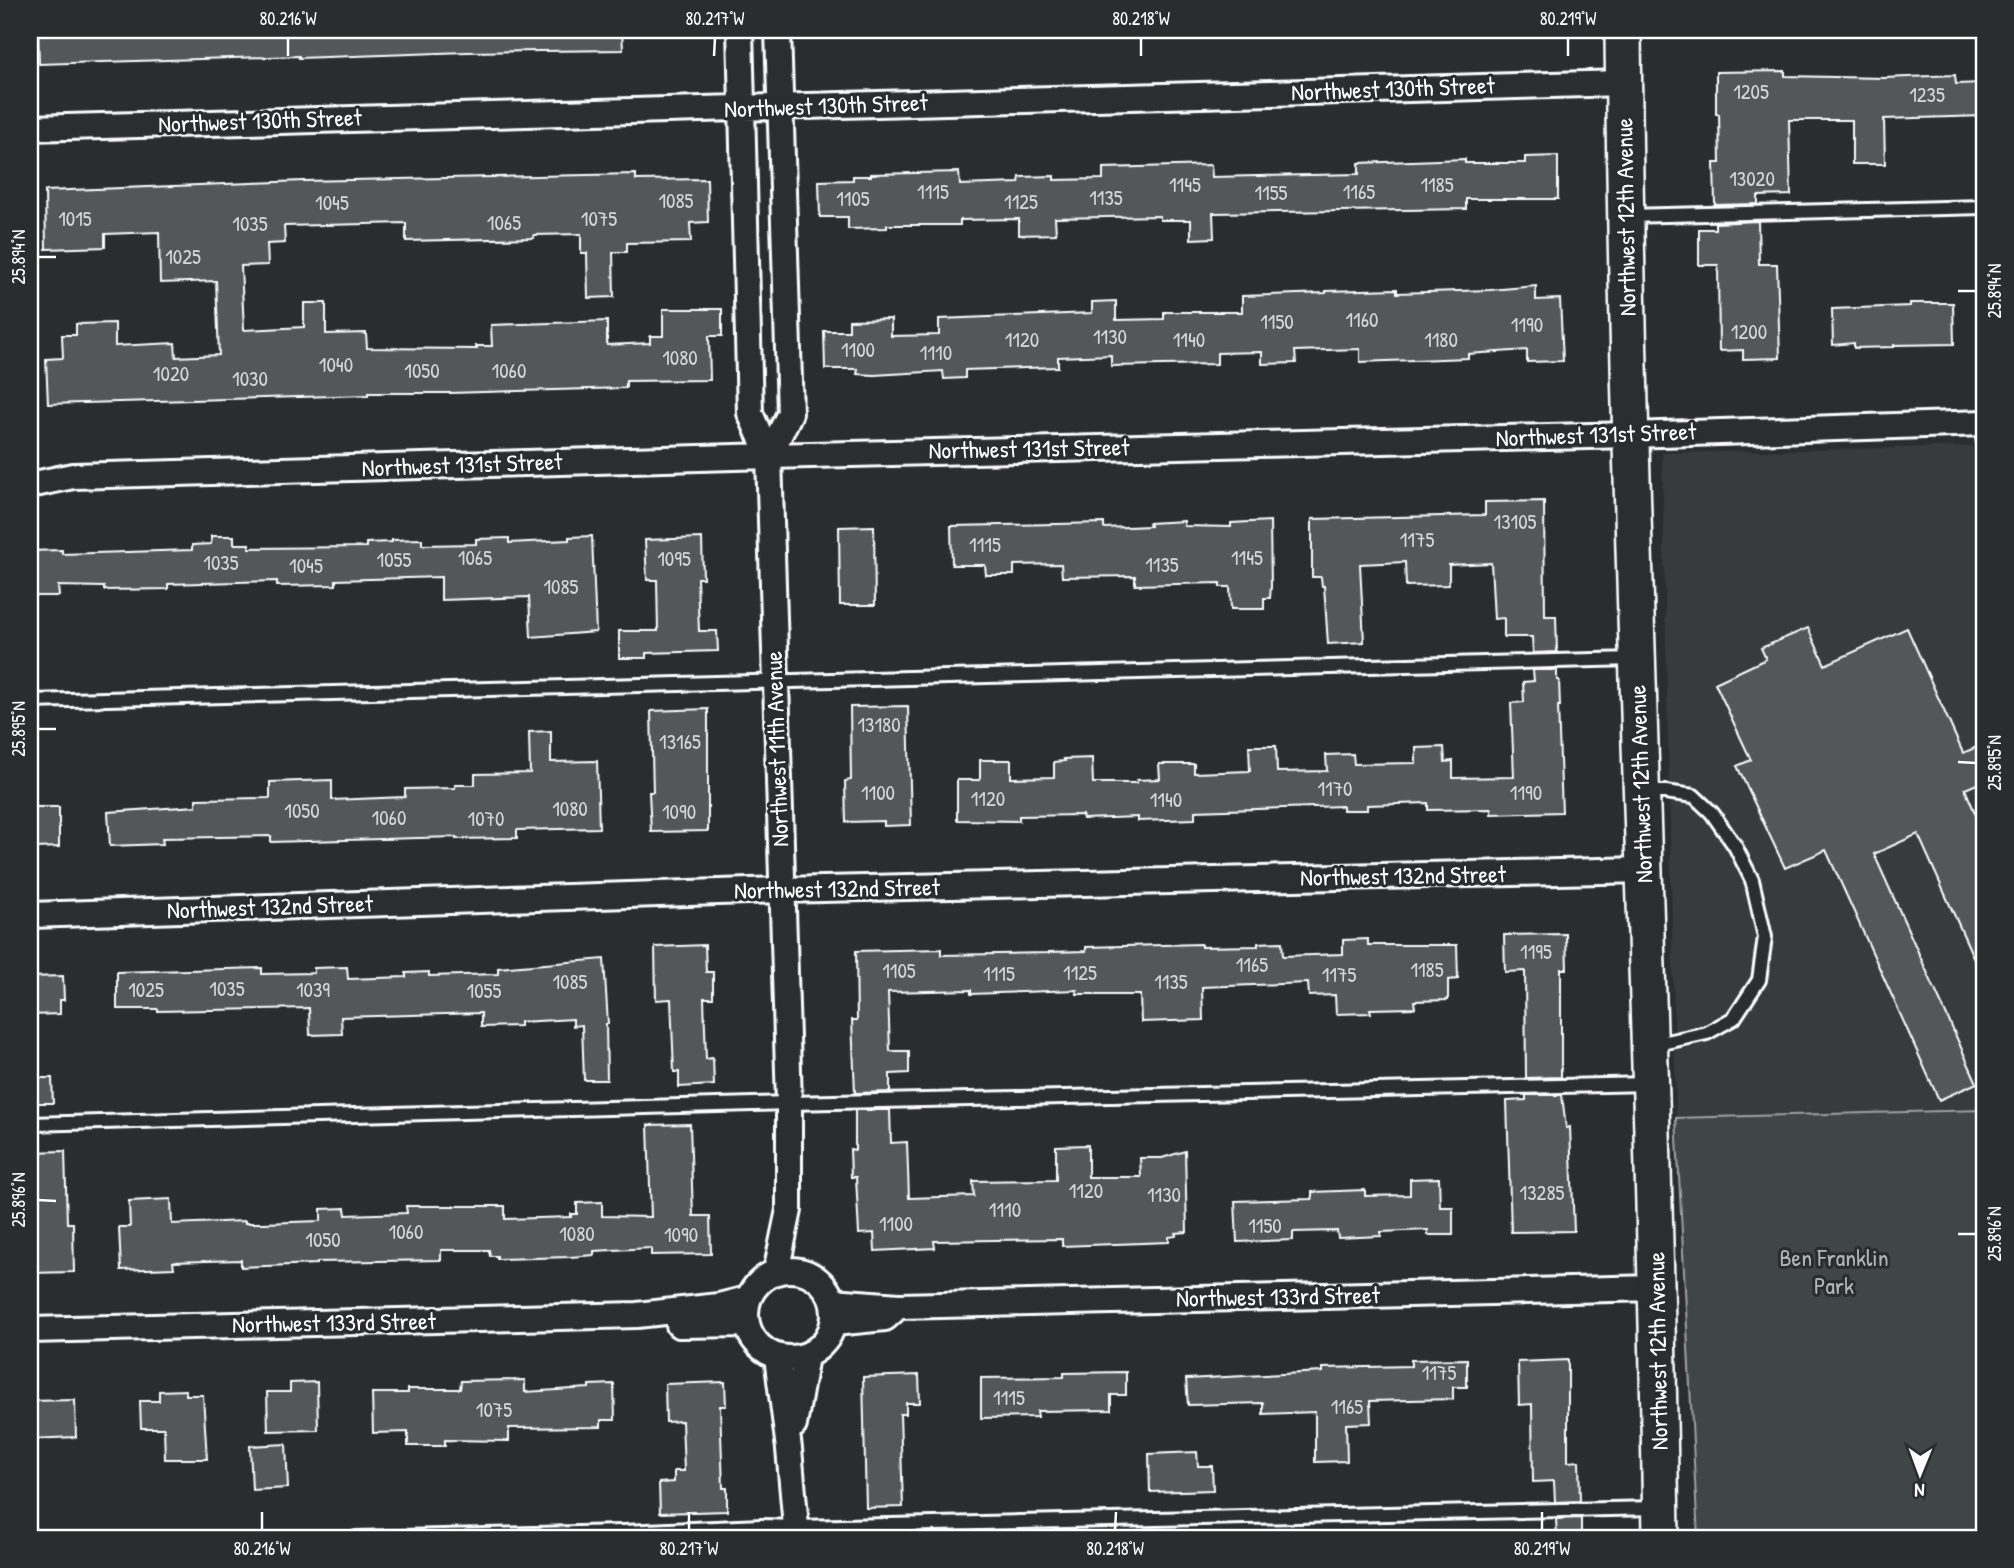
<svg xmlns="http://www.w3.org/2000/svg" width="2014" height="1568" font-family="'Patrick Hand',sans-serif">
  <style>
    .built { fill: #373a3b }
    .green { fill: #414445; stroke: #a0a2a2; stroke-width: 2 }
    .building { fill: #555758; stroke: #fff; stroke-width: 2 }
    .lines { fill: none; stroke-linecap: round; stroke-linejoin: round }
    .lane-casing { stroke: #fff; stroke-width: 18 }
    .street-casing { stroke: #fff; stroke-width: 30 }
    .secondary-casing { stroke: #fff; stroke-width: 40 }
    .lane { stroke: #2a2d2e; stroke-width: 12 }
    .street { stroke: #2a2d2e; stroke-width: 24 }
    .secondary { stroke: #2a2d2e; stroke-width: 35 }
    .ticks { fill: none; stroke: #fff; stroke-width: 2.5 }
    .labels { text-anchor: middle; stroke-width: 6; stroke-linejoin: round; paint-order: stroke }
    .number-label { font-size: 21px; fill: #d4d5d5 }
    .street-label { font-size: 24px; fill: #fff; stroke: #2a2d2e }
    .park-label { font-size: 24px; fill: #b3b4b5; stroke: #2a2d2e }
    .neatline { fill: none; stroke: #fff; stroke-width: 2.5 }
    .ticks-label { font-size: 18px; text-anchor: middle; fill: #fff }
  </style>
  <rect width="100%" height="100%" fill="#2a2d2e"/>
  <filter id="ink" filterUnits="userSpaceOnUse"><feTurbulence type="fractalNoise" baseFrequency=".0143" numOctaves="2"/><feDisplacementMap in="SourceGraphic" scale="14" xChannelSelector="R" yChannelSelector="G"/><feConvolveMatrix kernelMatrix="1 2 1 2 8 2 1 2 1" color-interpolation-filters="sRGB"/></filter>
  <g filter="url(#ink)">
    <!-- built -->
    <path class="built" d="M1984,446v664l-308,8 -14,-665z"/>
    <!-- green -->
    <path class="green" d="M1984,1110v428h-286l-22,-420z"/>
    <!-- building -->
    <path class="building" d="M38,30h584l1,20 -156,2 -168,6v-2l-260,8z
      M1785,71v5l99,2 71,-3 1,9 28,-1v33l-100,3 1,45h-33v-44h-63l2,75 -33,1v8l-43,1 -1,-42h6l-1,-49h-3v-42z
      M1558,156v43h-92v10l-253,4 1,25 -23,1v-19h-31v-4l-105,2 1,16 -37,1v-16l-59,1v5h-73v3l-39,1v-12h-28l-1,-36 34,-1v-4h18v-2l88,-2 1,13 59,-2 1,-6 34,-1v4l49,-1v-11l108,-3 1,12 147,-3v-11l106,-4v4h60v-6z
      M636,174v6l71,-1 1,43 -18,1 1,19 -64,1v9h-14l1,45 -26,1 -1,-45h-6v-19l-47,1v3l-128,3v-18l-122,3 1,17 -18,1 1,21 -27,1 3,64 60,-3v-24h22v31l40,-1 1,15 110,1 -1,-3h16l-1,-21 116,-4v24l43,-2v-7h13v-27h59v27h-13l1,44 -84,1v7l-176,5h-82v2l-320,9 -2,-45 17,-1 -1,-23h14v-11l39,-1v23l60,-3 1,14 43,-2 -3,-74 -56,2 -1,-51 -54,2v13l-59,2 -1,-58 258,-10z
      M1758,221l1,43h18l3,94 -37,1v-9l-24,1 -1,-86h-19v-36h16v-6z
      M1536,286v14l24,-1 3,62 -36,1v-12l-59,4v4l-108,4v-13l-65,2 1,12 -34,1v-12l-45,1v11l-106,2v-11l-53,2v10l-93,3v8l-21,1 -1,-8 -69,4 -17,-1 1,-5h-33l-1,-38h25v-11l42,-1v17l48,-1v-16l153,-6v-11l24,-1v19l48,-1v-7h78v-16l84,-3v-2l71,-2v4l93,-3z
      M1910,303h43l1,41 -60,1v2l-40,1v-5l-21,2 -1,-36 78,-3z
      M1544,501l1,115h11l1,36 -24,1 -1,-16h-28v-19l-10,1 -3,-56 -42,2v20l-43,1 -1,-24 -45,2 4,78 -36,2 -4,-58h-2l-1,-9h-9v-58l173,-4v-13z
      M1184,521v5l47,1v-4l39,-2 1,65 -1,12h-6v11h-33l-1,-22h-10v-4l-85,2v-9l-73,1 -1,-13 -47,1v10h-28l-1,-10h-33l-1,-39 153,-3v5l46,-2 -1,-3z
      M874,526l1,79h-35l-1,-78z
      M211,536h23v8h15v4l117,-1v-4l26,-1v-2l30,-1v6l54,-1v-5l33,-1v5l60,-3v-3l23,-1 4,96 -65,5 -2,-40 -88,3v-23l-105,3v5l-59,1v-5l-109,3v5l-64,1v-3l-46,-1 1,10h-29v-45l32,-1v4l130,-4v-5l19,-1z
      M702,538l1,40h-6l2,53h18l1,20 -72,2v5h-27v-27h39l-1,-51h-10l-2,-40z
      M1808,628l17,37 82,-37 56,125 21,-9v37l-19,8 19,45v147l-66,-147 -44,20 103,229 -38,17 -113,-250 -41,18 -48,-102 14,-6 -36,-77 51,-24 -5,-11z
      M1533,670h24v10h2l1,26h-2l4,106 -71,2v-5l-63,1v-7l-61,2v5h-24v-4l-148,5v8l-57,2v-4l-55,2 -1,-4 -63,1v5l-62,-1v-40h23v-20h31v18l43,-1v-15l11,-1 -1,-2 28,-1 1,25h44v-3l23,-1 -1,-15h35v9l56,-2 -1,-25h27l1,26 50,-1 -1,-16 27,-1 1,10 62,-1v-15l28,-1 1,15 8,-1v17l61,-1 -3,-74 13,-1 -1,-20 11,-1z
      M908,706l3,119 -27,1v-5l-38,1 -1,-41 6,-1 -1,-73z
      M708,709v122l-57,1 -2,-40h4l-2,-81z
      M551,731v31l46,-1 2,67 -82,2v8l-61,1v-2l-185,5v-6l-109,2 1,6 -53,2 -2,-34 88,-6v-7l74,-1v-16l62,-2v20l73,-3v-8l50,-1v-3h20v-11l55,-1 -1,-41z
      M30,807h29v40l-23,1v-6h-6z
      M1566,934l1,35h-6v108l-35,1 -1,-107 -20,1 -1,-37z
      M1368,939v6h89l1,34 -10,1v20l-34,1 1,7 -45,1 1,4 -35,1 -1,-19 -26,1 -1,-13 -106,4 1,33 -62,2 -1,-27h-46v-1h-17v-4l-106,4v-4l-83,2 2,59h19v22l-19,1v18l-35,1 -3,-73h5l-1,-69 85,-2v6l108,-2v-1l37,-1v-4l115,-3v3l57,-1v-3l24,-1 1,14 60,-2v-14z
      M705,945l1,27h7v26h-9l2,61 7,-1 1,27 -35,2v-15h-5l-3,-73 -15,1 -1,-53z
      M604,959l4,65h-2l1,56h-23l-2,-55 -9,1v-7l-53,3v4l-39,1v-14l-140,4 1,17 -32,1 -1,-27 -151,3v-2h-41v-37l145,-4v6l52,-1v-5l33,-1 1,12 58,-2v-4l23,-1v4l69,-2v-6z
      M63,976l1,24h-4v14l-30,1v-38z
      M30,1078h22l1,25h-23z
      M1526,1095h36l4,33 4,-1 4,104 -63,1 -4,-131 19,-1z
      M855,1110h35l1,33 16,-1 2,56 65,-2 -1,-15 83,-1v-34l32,-1v32h53l-1,-19h22l23,-7 2,81 -11,1v3l-7,1v5l-107,4v-7l-128,2 1,7 -60,3 -1,-18 -15,1 -3,-57h-5l-1,-28 5,1z
      M690,1124l3,92h17l1,38 -60,1v-7l-57,3v4l-24,2 -73,2v-3h-7l-1,-6h-48v10l-124,2v2l-76,3v-7l-68,2 1,6 -53,2 -2,-43h11l-1,-26 42,-2 1,25 73,-3v2h18l58,-2v-12l24,-1 1,7 61,-2 -1,-7h99v13l66,-2v-3h6v-11l25,-1v14l49,1 -3,-92z
      M65,1151l2,72h6l1,49 -44,1v-121z
      M1439,1178l1,29h13v28h-25v-5l-47,2v4l-43,2 -1,-7 -44,1v8l-56,2 -2,-41 77,-2v-7l53,-2v6l45,-1v-16z
      M1467,1359v28h-14v12l-83,2 1,22 -25,1 1,37 -32,1v-50l-52,2v-11l-75,2 -2,-26 137,-7v-4l88,-2v-6z
      M1568,1360v102l11,-1 1,40 -25,1 -1,-21 -21,1 -1,-78 -13,1 -1,-43z
      M1126,1372v23h-15v15l-74,1 1,6 -57,1v-40l83,-1v-4z
      M919,1375l1,28h-14v11h-6l3,93 -37,1 -3,-131z
      M525,1380v12l64,-4v-3l25,-1 1,36h-14v7l-92,1v13l-64,-1v6h-37v-14l-35,1 -1,-40h36v-4h52l1,-8z
      M317,1382l1,48 -50,1 -1,-39h23v-9z
      M725,1382l1,24h-6l3,82h4v23l-67,2 -1,-30 15,-1v-11h10l-2,-50 -16,1 -1,-38z
      M186,1390v5h17l4,64h-42l-1,-31h-23l-1,-27h19v-10z
      M75,1400l1,37 -46,2v-38z
      M286,1444l2,44 -36,2 -2,-44z
      M1197,1452l1,14h14l1,24 -63,2 -1,-38z
      M1581,1518v20h-24l-1,-19z"/>
    <g class="lines">
      <defs>
        <path id="lane" d="M1626,216l358,-9
          M1982,423l2,21
          M30,701l1605,-42
          M1642,792h23l29,4 18,17 23,33 17,34 13,57 -6,43 -25,38 -27,15 -54,12
          M30,1124l759,-21 861,-19
          M356,1538l267,-6 138,-6 36,1 860,-19"/>
        <path id="street" d="M740,30l10,383 19,43 20,647v107l-13,62
          M30,128l1593,-45
          M769,456l21,-43 -12,-383
          M30,485l43,-9 696,-20 862,-21 353,-12
          M30,915l751,-25 863,-20
          M746 1314a44 44 0 1 1 88 0a44 44 0 1 1-88 0Z
          M832,1301l67,5 758,-18
          M834,1323l51,-5 8,-7
          M679,1325l67,-1
          M30,1330l607,-15 82,-9 28,-7
          M777,1357l12,92 8,89
          M794,1425l12,-69"/>
        <path id="secondary" d="M1623,30c5,503 31,1005 38,1508"/>
      </defs>
      <!-- lane casing -->
      <use href="#lane" class="lane-casing"/>
      <!-- street casing -->
      <use href="#street" class="street-casing"/>
      <!-- secondary casing -->
      <use href="#secondary" class="secondary-casing"/>
      <!-- lane -->
      <use href="#lane" class="lane"/>
      <!-- street -->
      <use href="#street" class="street"/>
      <!-- secondary -->
      <use href="#secondary" class="secondary"/>
    </g>
  </g>
  <!-- ticks -->
  <path class="ticks" d="M288,56v-18M714,56l1,-18M1141,56v-18M1568,56v-18M38,257h18M1958,291h18M38,729h18M1958,762l18,1M38,1200l18,1M1958,1234h18M262,1530v-18M689,1530v-18M1115,1530l1,-18M1542,1530v-18"/>
  <g class="labels">
    <!-- number labels -->
    <g class="number-label">
      <text x="1751" y="99">1205</text>
      <text x="1927" y="102">1235</text>
      <text x="1752" y="186">13020</text>
      <text x="1185" y="192">1145</text>
      <text x="1437" y="192">1185</text>
      <text x="933" y="199">1115</text>
      <text x="1359" y="199">1165</text>
      <text x="1271" y="200">1155</text>
      <text x="1106" y="205">1135</text>
      <text x="853" y="206">1105</text>
      <text x="676" y="208">1085</text>
      <text x="1021" y="209">1125</text>
      <text x="332" y="210">1045</text>
      <text x="75" y="226">1015</text>
      <text x="599" y="226">1075</text>
      <text x="504" y="230">1065</text>
      <text x="250" y="231">1035</text>
      <text x="183" y="264">1025</text>
      <text x="1362" y="327">1160</text>
      <text x="1277" y="329">1150</text>
      <text x="1527" y="332">1190</text>
      <text x="1749" y="339">1200</text>
      <text x="1110" y="344">1130</text>
      <text x="1022" y="347">1120</text>
      <text x="1189" y="347">1140</text>
      <text x="1441" y="347">1180</text>
      <text x="858" y="357">1100</text>
      <text x="936" y="360">1110</text>
      <text x="680" y="365">1080</text>
      <text x="336" y="372">1040</text>
      <text x="422" y="378">1050</text>
      <text x="509" y="378">1060</text>
      <text x="171" y="381">1020</text>
      <text x="250" y="386">1030</text>
      <text x="1515" y="529">13105</text>
      <text x="1417" y="547">1175</text>
      <text x="985" y="552">1115</text>
      <text x="475" y="565">1065</text>
      <text x="1247" y="565">1145</text>
      <text x="674" y="566">1095</text>
      <text x="394" y="567">1055</text>
      <text x="221" y="570">1035</text>
      <text x="1162" y="572">1135</text>
      <text x="306" y="573">1045</text>
      <text x="561" y="594">1085</text>
      <text x="879" y="732">13180</text>
      <text x="680" y="749">13165</text>
      <text x="1335" y="796">1170</text>
      <text x="878" y="800">1100</text>
      <text x="1526" y="800">1190</text>
      <text x="988" y="806">1120</text>
      <text x="1166" y="807">1140</text>
      <text x="570" y="816">1080</text>
      <text x="302" y="818">1050</text>
      <text x="679" y="819">1090</text>
      <text x="389" y="825">1060</text>
      <text x="486" y="826">1070</text>
      <text x="1536" y="959">1195</text>
      <text x="1252" y="972">1165</text>
      <text x="1427" y="977">1185</text>
      <text x="899" y="978">1105</text>
      <text x="1080" y="980">1125</text>
      <text x="999" y="981">1115</text>
      <text x="1339" y="982">1175</text>
      <text x="570" y="989">1085</text>
      <text x="1171" y="989">1135</text>
      <text x="227" y="996">1035</text>
      <text x="146" y="997">1025</text>
      <text x="313" y="997">1039</text>
      <text x="484" y="998">1055</text>
      <text x="1086" y="1198">1120</text>
      <text x="1542" y="1200">13285</text>
      <text x="1164" y="1202">1130</text>
      <text x="1005" y="1217">1110</text>
      <text x="896" y="1231">1100</text>
      <text x="1265" y="1233">1150</text>
      <text x="406" y="1239">1060</text>
      <text x="577" y="1241">1080</text>
      <text x="681" y="1242">1090</text>
      <text x="323" y="1247">1050</text>
      <text x="1439" y="1380">1175</text>
      <text x="1009" y="1405">1115</text>
      <text x="1347" y="1414">1165</text>
      <text x="494" y="1417">1075</text>
    </g>
    <!-- street labels -->
    <g class="street-label">
      <text transform="translate(1393 89) rotate(-2)" y="8">Northwest 130th Street</text>
      <text transform="translate(826 106) rotate(-2)" y="8">Northwest 130th Street</text>
      <text transform="translate(260 121) rotate(-2)" y="8">Northwest 130th Street</text>
      <text transform="translate(1626 217) rotate(-91)" y="8">Northwest 12th Avenue</text>
      <text transform="translate(1596 435) rotate(-2)" y="8">Northwest 131st Street</text>
      <text transform="translate(1029 449) rotate(-1)" y="8">Northwest 131st Street</text>
      <text transform="translate(462 465) rotate(-2)" y="8">Northwest 131st Street</text>
      <text transform="translate(777 749) rotate(-92)" y="8">Northwest 11th Avenue</text>
      <text transform="translate(1641 784) rotate(-92)" y="8">Northwest 12th Avenue</text>
      <text transform="translate(1403 876) rotate(-1)" y="8">Northwest 132nd Street</text>
      <text transform="translate(837 889) rotate(-1)" y="8">Northwest 132nd Street</text>
      <text transform="translate(270 907) rotate(-2)" y="8">Northwest 132nd Street</text>
      <text transform="translate(1278 1297) rotate(-1)" y="8">Northwest 133rd Street</text>
      <text transform="translate(334 1323) rotate(-1)" y="8">Northwest 133rd Street</text>
      <text transform="translate(1658 1351) rotate(-91)" y="8">Northwest 12th Avenue</text>
    </g>
    <!-- park labels -->
    <g class="park-label">
      <text x="1834" y="1266">Ben Franklin<tspan x="1834" dy="28">Park</tspan></text>
    </g>
  </g>
  <!-- margin -->
  <rect width="2014" height="1568" fill="none" stroke="#2a2d2e" stroke-width="77"/>
  <!-- north arrow -->
  <g transform="translate(1920 1474) rotate(181)" stroke="#2a2d2e" stroke-width="5" paint-order="stroke">
  <path d="M0-5L12 26L0 18L-12 26Z" fill="#ffffff"/>
  <text y="-10" font-size="19" font-weight="bold" text-anchor="middle" fill="#ffffff">N</text>
  </g>
  <rect x="38" y="38" width="1938" height="1492" class="neatline"/>
  <g class="ticks-label">
    <text x="288" y="25">80.216°W</text>
    <text x="715" y="25">80.217°W</text>
    <text x="1141" y="25">80.218°W</text>
    <text x="1568" y="25">80.219°W</text>
    <text transform="translate(19 257) rotate(-90)" y="6">25.894°N</text>
    <text transform="translate(1995 291) rotate(-90)" y="6">25.894°N</text>
    <text transform="translate(19 729) rotate(-90)" y="6">25.895°N</text>
    <text transform="translate(1995 763) rotate(-90)" y="6">25.895°N</text>
    <text transform="translate(19 1200) rotate(-90)" y="6">25.896°N</text>
    <text transform="translate(1995 1234) rotate(-90)" y="6">25.896°N</text>
    <text x="262" y="1555">80.216°W</text>
    <text x="689" y="1555">80.217°W</text>
    <text x="1115" y="1555">80.218°W</text>
    <text x="1542" y="1555">80.219°W</text>
  </g>
</svg>
